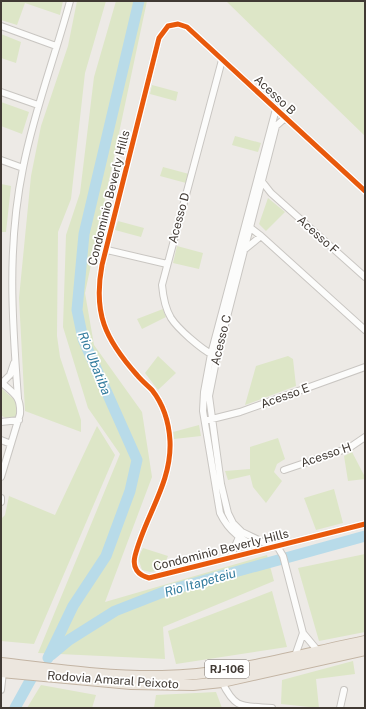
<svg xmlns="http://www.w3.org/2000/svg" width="366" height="709" font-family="'Public Sans',sans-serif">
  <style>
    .green { fill: #dde6c7 }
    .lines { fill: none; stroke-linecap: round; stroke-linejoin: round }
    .river { stroke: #b8dbe9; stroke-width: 11 }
    .minor-casing { stroke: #c9c6c2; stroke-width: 8 }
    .trunk-casing { stroke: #c3b4a3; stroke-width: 12 }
    .minor { stroke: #fcfcfb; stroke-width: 6 }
    .trunk { stroke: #ece6de; stroke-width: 10 }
    .cycleway-casing { stroke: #fff; stroke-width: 8 }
    .cycleway { stroke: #e8590c; stroke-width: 5 }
    .labels { text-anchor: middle; stroke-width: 3.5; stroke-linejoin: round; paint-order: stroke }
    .shield { fill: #fff; stroke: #7a7571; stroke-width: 1 }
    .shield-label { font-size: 11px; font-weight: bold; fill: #413a34 }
    .street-label { font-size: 12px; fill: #413a34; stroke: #fff }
    .water-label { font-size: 13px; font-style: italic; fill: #337c9e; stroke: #fff }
  </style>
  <rect width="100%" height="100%" fill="#edeae6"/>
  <!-- green -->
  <path class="green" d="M1,1h62l-3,14 -35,-12 -8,22 -16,-5z
    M77,1h29l-21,72 -14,126 -13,33 -1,104 3,21 21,63v12l-56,-21 -6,-113 12,-122 10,-50 27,-80z
    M116,1h31l-62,292 9,52 48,67 10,65 -47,125 162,-47 7,26 -111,46 2,32 -127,-6 82,-199 -32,-46 -25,-81 3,-92 14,-42 14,-116z
    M226,1h139v135z
    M1,34l20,8 -5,21 -15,-5z
    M152,85l26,7 -2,9 -26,-7z
    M1,102l28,10 -7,22 -21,-8z
    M235,136l26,7 -3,9 -26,-7z
    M163,167l26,7 -3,9 -26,-7z
    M1,184l10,2 -5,46h-5z
    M268,198l17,14 -19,19 -7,-7z
    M118,221l26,7 -3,9 -26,-7z
    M177,246l26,7 -4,16 -26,-6z
    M163,309l3,8 -24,12 -5,-10z
    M158,356l18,17 -18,17 -13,-17z
    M288,356l5,3 3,27 -51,19 11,-39z
    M1,388l17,15 -1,12c-4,4 -11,5 -16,0z
    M199,425l2,11 -27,3 -1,-7z
    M97,426l18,29 -81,189 -33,-3v-122l4,-4 4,-19 46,19z
    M278,438l7,21 -8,5 -3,8 8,9 -16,22 -13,-16 -3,-12 -22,5 -3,-9 25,-2v-22z
    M352,452l13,25v2l-17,2 -4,-25z
    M334,489l9,34 -27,7 -12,-32z
    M143,548l25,8 -6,14 -12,2 -8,-2 -4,-12z
    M365,554v78l-46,9 -21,-73z
    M272,591l15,56 -111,17 -8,-33z
    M353,661l2,13 -39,5 3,29 -38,-4 1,-24z
    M41,685l55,10 -4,13h-65z
    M216,692l6,16h-68l2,-13z"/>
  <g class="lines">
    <!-- river -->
    <path class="river" d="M51,655l18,-15 46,-29 51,-20 199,-55
      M48,658l25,-52 33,-50 24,-65 7,-31 -54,-121 -6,-29 7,-76 55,-233
      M15,708l16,-29 8,-11"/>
    <defs>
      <path id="minor" d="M1,26l55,20
        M1,92l37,13
        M1,160l22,8
        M260,179l11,14 94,84
        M365,191l-178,-164 -9,-3 -10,2 -9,12 -57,227c-9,48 3,74 35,110 4,5 10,10 15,15 11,14 17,33 18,51 2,42 -25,75 -35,115 -3,12 3,19 14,22l216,-54
        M248,226l13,10 104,94
        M107,250l60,14
        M244,250l17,-14
        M213,355c-12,-6 -35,-26 -42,-37 -6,-10 -8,-22 -9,-33l60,-225
        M1,382c13,12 20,14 19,32l-19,63
        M2,383l8,-8 4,-12
        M18,398c-6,-79 -11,-152 5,-230 11,-57 32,-111 47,-167
        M208,420l32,-8 125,-45
        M1,422l18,-2
        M1,440l10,4
        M284,470l65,-22 16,-11
        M1,498v4
        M271,546l-29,-14 -9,-9 -5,-10 -7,-29 -12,-88 8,-40 59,-230 9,-8
        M277,546l6,10 20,77 -8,23
        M261,549c-18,-8 -32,-17 -41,-36l-17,-102 1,-19 7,-38 65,-245
        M230,558l9,-21
        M303,633l15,18
        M222,682c13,27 19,24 50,26
        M1,690l2,-18
        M340,708l4,-18"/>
      <path id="trunk" d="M1,663c53,6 107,14 161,13 68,-1 136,-21 203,-35
        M1,672l130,12 62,1 29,-3 143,-32"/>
    </defs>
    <!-- minor casing -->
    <use href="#minor" class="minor-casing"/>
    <!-- trunk casing -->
    <use href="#trunk" class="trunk-casing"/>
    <!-- minor -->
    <use href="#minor" class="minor"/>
    <!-- trunk -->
    <use href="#trunk" class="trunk"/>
    <defs>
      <path id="cycleway" d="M365,191l-178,-164 -9,-3 -10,2 -9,12 -57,227c-9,48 3,74 35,110 4,5 10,10 15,15 11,14 17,33 18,51 2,42 -25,75 -35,115 -3,12 3,19 14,22l216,-54"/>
    </defs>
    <!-- cycleway casing -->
    <use href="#cycleway" class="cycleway-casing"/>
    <!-- cycleway -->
    <use href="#cycleway" class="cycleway"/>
  </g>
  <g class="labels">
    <!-- shield labels -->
    <rect class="shield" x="205" y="660" width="44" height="18" rx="3"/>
    <g class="shield-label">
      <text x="227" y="673">RJ-106</text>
    </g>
    <!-- street labels -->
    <g class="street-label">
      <text transform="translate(275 95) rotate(43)" y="4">Acesso B</text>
      <text transform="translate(109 198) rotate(-76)" y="4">Condominio Beverly Hills</text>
      <text transform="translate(179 218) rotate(-75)" y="4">Acesso D</text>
      <text transform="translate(318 235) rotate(42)" y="4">Acesso F</text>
      <text transform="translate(221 340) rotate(-76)" y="4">Acesso C</text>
      <text transform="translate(285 396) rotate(-20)" y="4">Acesso E</text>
      <text transform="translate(326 455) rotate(-19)" y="4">Acesso H</text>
      <text transform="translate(221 550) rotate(-14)" y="4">Condominio Beverly Hills</text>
      <text transform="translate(113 680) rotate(4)" y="4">Rodovia Amaral Peixoto</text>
    </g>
    <!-- water labels -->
    <g class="water-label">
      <text transform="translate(95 363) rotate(68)" y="5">Rio Ubatiba</text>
      <text transform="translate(200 582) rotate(-16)" y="5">Rio Itapeteiu</text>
    </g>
  </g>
  <!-- border -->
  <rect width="366" height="709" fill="none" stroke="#413a34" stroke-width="4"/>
</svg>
